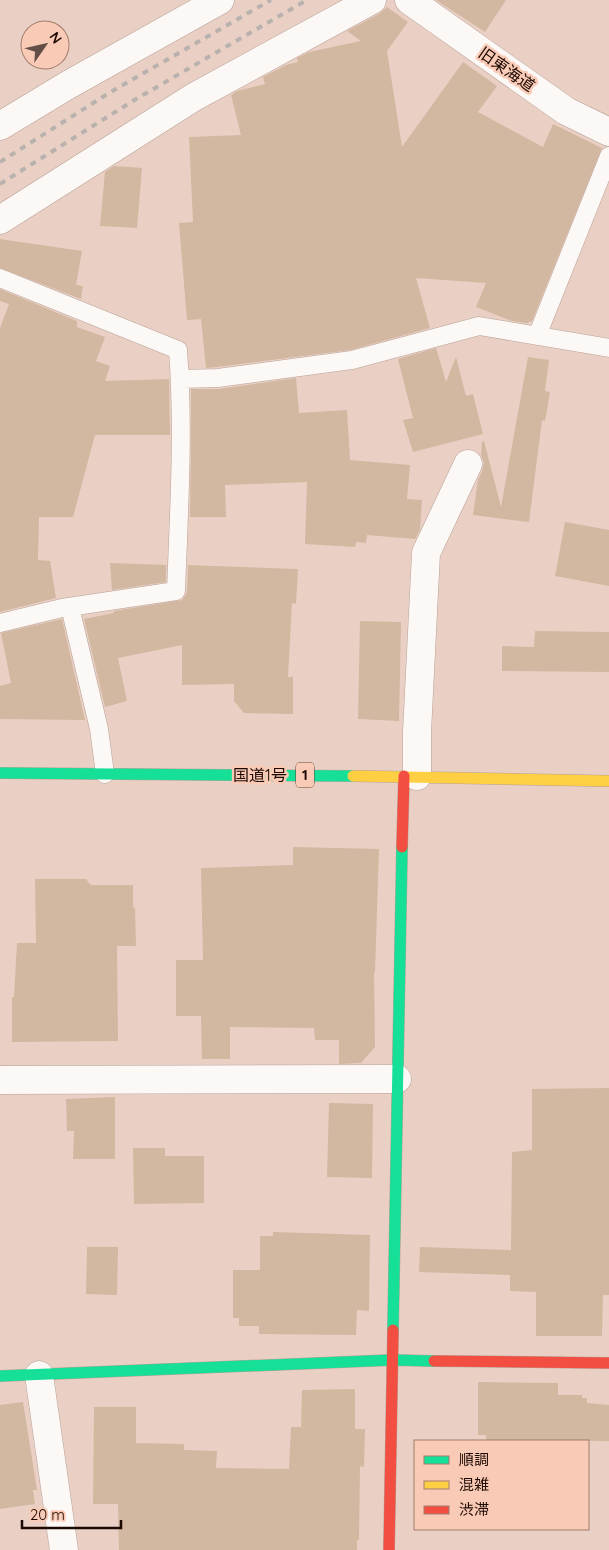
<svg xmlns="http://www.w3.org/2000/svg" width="609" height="1550" font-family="Quicksand,'Noto Sans JP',sans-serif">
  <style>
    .building { fill: #d2b7a1 }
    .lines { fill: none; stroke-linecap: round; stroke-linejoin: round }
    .lane-casing { stroke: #b7a197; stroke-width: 19 }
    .street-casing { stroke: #b7a197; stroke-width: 29 }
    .fast-casing { stroke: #b7a197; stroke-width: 12 }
    .slow-casing { stroke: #b7a197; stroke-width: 12 }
    .jam-casing { stroke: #b7a197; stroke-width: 12 }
    .lane { stroke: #fcf8f6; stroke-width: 18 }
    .street { stroke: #fcf8f6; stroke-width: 28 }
    .fast { stroke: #16e098; stroke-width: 11 }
    .slow { stroke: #ffcf43; stroke-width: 11 }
    .jam { stroke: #f24e42; stroke-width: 11 }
    .rail { stroke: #b8b1ae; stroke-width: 4; stroke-dasharray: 6 6; stroke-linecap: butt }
    .labels { text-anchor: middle; stroke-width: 5; stroke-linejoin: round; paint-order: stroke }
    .shield { fill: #f9cab5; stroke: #5e4338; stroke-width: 1 }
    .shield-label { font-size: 15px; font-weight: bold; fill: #1c0903 }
    .street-label { font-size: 16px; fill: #1c0903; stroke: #f9cab5 }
  </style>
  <rect width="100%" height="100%" fill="#ead0c4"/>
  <!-- building -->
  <path class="building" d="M436,0h70l-21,32z
    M387,7l21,15 -21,29 15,96 61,-85 34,24 -19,26 65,35 10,-23 49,24 -70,173 -5,2 -15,-2 -36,-14 10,-24 -70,-5 14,50 -80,22 -133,17 -11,1 -5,-49 -14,1 -8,-97 14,-1 -4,-85 52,-2 -10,-40 6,-4 28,-7 -2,-7 23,-12 12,-3 -1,-4 12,-6 52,-11 -14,-10 32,-17z
    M114,166l28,2 -5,60 -37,-2 5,-54z
    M0,239l82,12 -6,34 7,1 -2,13 -81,-31z
    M0,289l77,32v6l28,10 -9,24 14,5 -5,15 64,-2 1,56h-75l-22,82h-34l-1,43 12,1 6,37 -56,14v-284l9,-24 -9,-3z
    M436,348l10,34 10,-25 10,39 7,-2 10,40 -70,18 -10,-32 10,-2 -15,-59z
    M528,357l21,3 -4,31 5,1 -5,29 -3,-1 -13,102 -56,-7 5,-35 4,-9 2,-8 -3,-8 1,-13 2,-1 17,66z
    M296,378l3,35 48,-3 3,50 60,5 -3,34 15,1 -2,30 -5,9 -48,-4 -1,8 -10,-1 -1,5 -50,-3 2,-62 -82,3 1,32h-36l1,-77v-51h28z
    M565,522l44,8v56l-54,-10z
    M110,563l56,2v17l-54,8z
    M188,565l110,4 -2,35 -4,-1 -4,74h5v37l-49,-1 -10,-12v-17l-52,1v-40l-64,13 9,43 -22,6 -21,-88 30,-6v-2l68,-11 3,-4 2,-4z
    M62,619l23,101 -85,-1v-33l11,-3 -10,-50z
    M360,621l41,1 -2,99 -41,-2z
    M535,631l74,1v40l-107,-1v-25l32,1z
    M293,847l86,2 -4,123h-1l1,75 -14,16 -22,1v-24h-24l-1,-12 -84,-1v32h-28l-1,-43h-25v-56h27l-2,-92 92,-3z
    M35,879h51l5,6h42v23l2,-1 1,39h-19l1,95 -106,1v-45h2l3,-54h19z
    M609,1088v207h-6l-1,41h-66v-44l-26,-1v-16l-91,-3 1,-25 91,3 1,-98 20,-2v-61z
    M115,1097v62h-42l1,-28h-7l-1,-32z
    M329,1103l44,1 -1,74 -45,-1z
    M133,1148h32v8h39v47l-70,1z
    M273,1232l97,3 -1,76 -12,-1 -1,25 -97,-1v-8h-20v-8h-6v-48h27v-34h13z
    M87,1247h31l-1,48 -31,-1z
    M478,1382l80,1v12h24v3h5v5l22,2v36l-123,-1v-5h-8z
    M355,1389v40h10l-1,38 -4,-1 -1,74h-2v10h-238l-1,-46h-25l1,-97h42v36l48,1v6l33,1 -1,17 73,1 2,-42h10l1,-37z
    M23,1402l14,88h-4l2,14 -35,5v-104z"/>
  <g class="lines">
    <defs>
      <path id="lane" d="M0,278l178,72c6,80 1,161 -2,241l-114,17 -62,15
        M537,336l72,-180
        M180,379l38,-1 134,-18 127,-34 130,22
        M70,607l29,122 6,45"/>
      <path id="street" d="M409,0l157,111 43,21
        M0,126l68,-41 152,-85
        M0,220l194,-123 178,-97
        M417,776v-44l9,-179 42,-89
        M0,1080l397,-1
        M39,1375l25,175"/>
      <path id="fast" d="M0,773l353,3
        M393,1330l9,-483
        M0,1376l392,-16 42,1"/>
      <path id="slow" d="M353,776l256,5"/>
      <path id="jam" d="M402,847l2,-71
        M434,1361l175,2
        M389,1550l4,-220"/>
    </defs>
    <!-- lane casing -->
    <use href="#lane" class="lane-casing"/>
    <!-- street casing -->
    <use href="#street" class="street-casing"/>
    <!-- fast casing -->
    <use href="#fast" class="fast-casing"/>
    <!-- slow casing -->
    <use href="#slow" class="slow-casing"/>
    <!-- jam casing -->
    <use href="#jam" class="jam-casing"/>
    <!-- lane -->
    <use href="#lane" class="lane"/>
    <!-- street -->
    <use href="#street" class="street"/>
    <!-- fast -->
    <use href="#fast" class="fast"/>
    <!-- slow -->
    <use href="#slow" class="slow"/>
    <!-- jam -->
    <use href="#jam" class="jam"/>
    <!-- rail -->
    <path class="rail" d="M0,162l109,-69 162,-93
      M0,184l136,-85 171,-99"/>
  </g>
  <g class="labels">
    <!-- shield labels -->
    <rect class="shield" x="296" y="762.5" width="18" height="25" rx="4"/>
    <g class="shield-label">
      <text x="305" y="780">1</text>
    </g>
    <!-- street labels -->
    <g class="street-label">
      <text transform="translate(507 69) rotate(35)" y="6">旧東海道</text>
      <text x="260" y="781">国道1号</text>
    </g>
  </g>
  <!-- legend -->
  <rect x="414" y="1440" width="175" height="90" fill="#f9cab5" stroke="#a17d6e"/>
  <rect x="424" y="1456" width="25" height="8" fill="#16e098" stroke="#a17d6e"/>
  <text x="459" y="1465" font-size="15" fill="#1c0903">順調</text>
  <rect x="424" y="1481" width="25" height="8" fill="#ffcf43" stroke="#a17d6e"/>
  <text x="459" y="1490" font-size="15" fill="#1c0903">混雑</text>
  <rect x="424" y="1506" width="25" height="8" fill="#f24e42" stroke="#a17d6e"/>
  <text x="459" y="1515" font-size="15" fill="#1c0903">渋滞</text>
  <!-- north arrow -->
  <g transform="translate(45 45) rotate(56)"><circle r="24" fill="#f9cab5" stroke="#a17d6e"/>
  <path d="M0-4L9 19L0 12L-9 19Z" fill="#644f47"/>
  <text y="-8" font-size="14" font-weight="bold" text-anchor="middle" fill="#1c0903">N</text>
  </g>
  <!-- scale -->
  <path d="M22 1520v8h99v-8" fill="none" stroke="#1c0903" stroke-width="2.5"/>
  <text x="30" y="1520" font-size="15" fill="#1c0903" stroke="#f9cab5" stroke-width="4" paint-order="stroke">20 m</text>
</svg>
